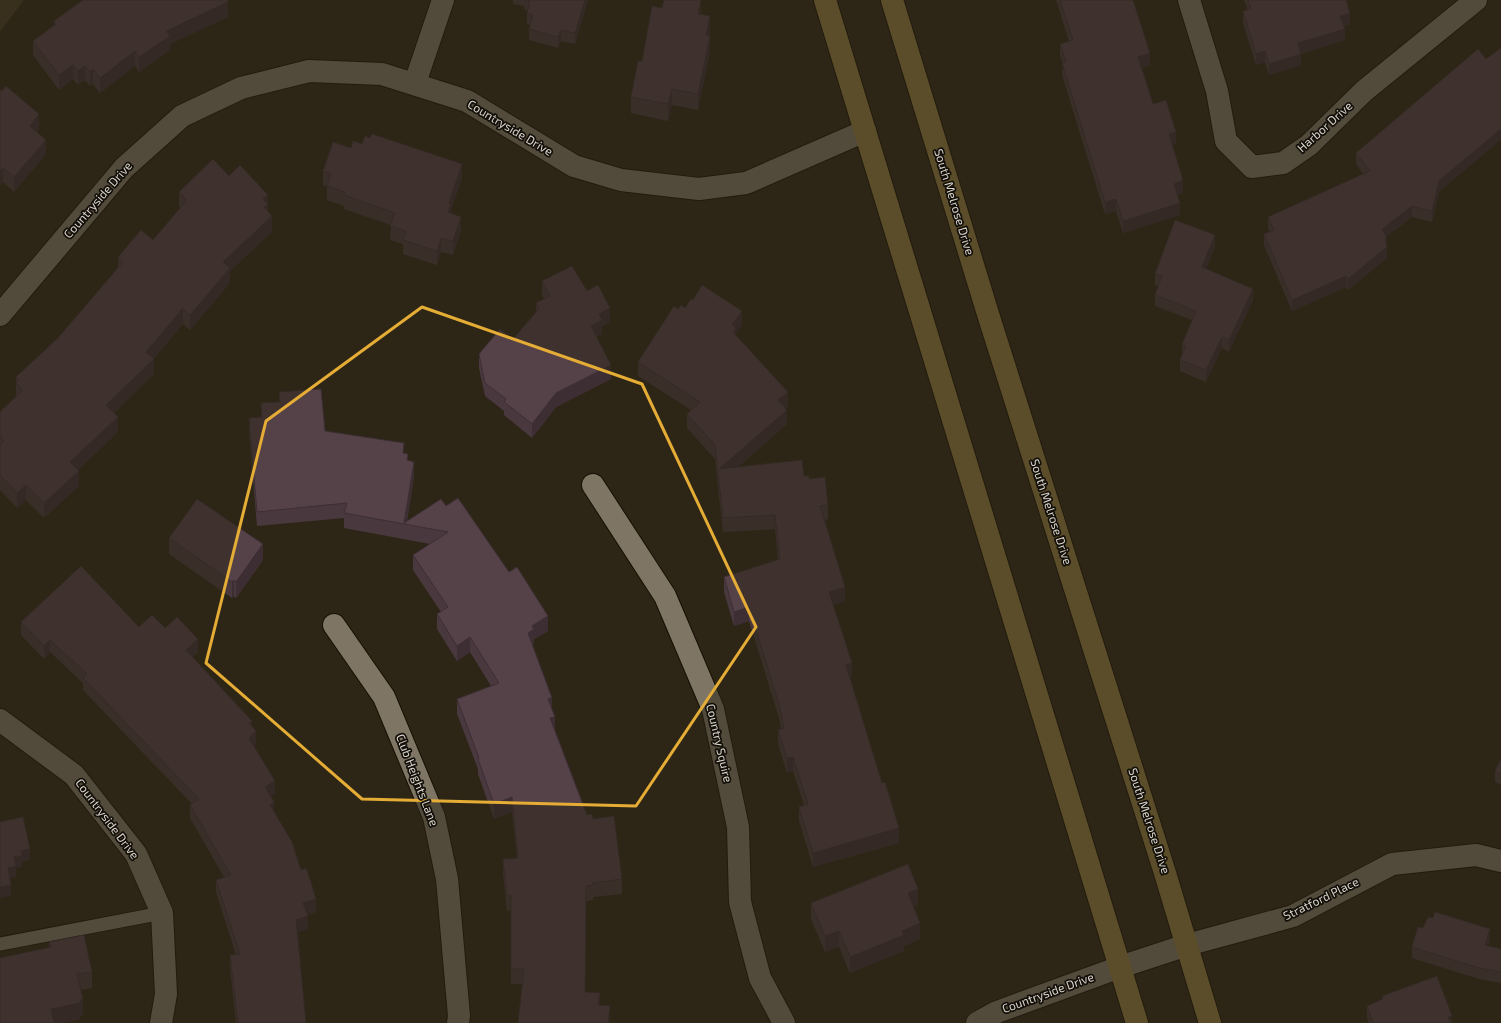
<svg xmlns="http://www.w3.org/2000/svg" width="1501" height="1023" font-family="'Exo 2',sans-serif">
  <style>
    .green { fill: #453a24 }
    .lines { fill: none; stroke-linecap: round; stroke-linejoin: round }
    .lane-casing { stroke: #160f03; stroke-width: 15 }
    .street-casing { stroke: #160f03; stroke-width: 24 }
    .primary-casing { stroke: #160f03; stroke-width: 24 }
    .lane { stroke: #7e7564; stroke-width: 13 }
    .street { stroke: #7e7564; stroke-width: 22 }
    .primary { stroke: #927d3e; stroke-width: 22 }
    .wall { fill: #49393f }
    .shaded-wall { fill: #3c2e33 }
    .building { fill: #554249; stroke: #3c2e33 }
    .marked { fill: none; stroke: #e5ad35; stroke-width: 3; stroke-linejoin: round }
    .labels { text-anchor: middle; stroke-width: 3.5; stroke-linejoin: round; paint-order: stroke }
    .street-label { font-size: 12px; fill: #dbd6cd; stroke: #130f09 }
  </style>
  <rect width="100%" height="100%" fill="#2d2617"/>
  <!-- green -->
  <path class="green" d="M0,0h24l-24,32z"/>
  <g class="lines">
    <defs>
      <path id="lane" d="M0,944l162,-31"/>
      <path id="street" d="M1189,0l28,91 9,50 26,26 31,-4 26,-18 55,-54 112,-91
        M415,83l28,-83
        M0,315l124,-147 58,-52 59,-28 68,-17 73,3 85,27 107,65 47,14 78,9 47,-6 119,-52
        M593,485l72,111 48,113 25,118 2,75 20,76 24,45
        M334,625l50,72 50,120 13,62 12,137 -1,7
        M0,720l74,55 62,79 26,59 4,81 -5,29
        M977,1023l20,-11 123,-45 67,-22 106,-29 99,-52 84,-9 25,6"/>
      <path id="primary" d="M825,0l312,1023
        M892,0l96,314 177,559 45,150"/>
    </defs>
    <!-- lane casing -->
    <use href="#lane" class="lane-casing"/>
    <!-- street casing -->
    <use href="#street" class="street-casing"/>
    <!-- primary casing -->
    <use href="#primary" class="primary-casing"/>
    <!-- lane -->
    <use href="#lane" class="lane"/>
    <!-- street -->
    <use href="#street" class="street"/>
    <!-- primary -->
    <use href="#primary" class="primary"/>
  </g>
  <!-- wall -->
  <path class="wall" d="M513,0h75l-13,44 -14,-3 -3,7 -29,-8v-11l1,-4 -3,-1v-11l1,-2 -4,-2v-3l-11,-2z
    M1056,0h77l17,65 -8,3 11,36 23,40 -4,1 11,48 -6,2 3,20 -57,18 -7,-22 -11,3 -43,-139 1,-12 -3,-7v-12l9,-3z
    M1244,0h102l4,24 -6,2 1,14 -44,14v11l-32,10 -4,-13 -9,3 -13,-42v-12l5,-1z
    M228,1v16l-58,27v6l-31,22 -4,-6 -35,27 -7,-9 -3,2 -5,-6 -7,5 -5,-6 -14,11 -26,-35v-14l21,-15v-5z
    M701,15l9,17 -1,4 1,16 -12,58 -26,-5 -4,16 -37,-8v-16z
    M0,89l39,40 -2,3 9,22 -32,38 -11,-10z
    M351,148l111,30 -11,32v3l10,18 -8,24 -12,-3 -4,13 -34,-11v-10l-13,-4 1,-15 -47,-16v-3l-17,-6v-13l-4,-2v-14z
    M1356,153l83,39 -7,30 -20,-5 -26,20 1,21 -39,32 -2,-3 -54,24 -28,-66v-11l6,-2 -2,-4v-11l95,-43 -7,-10z
    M229,176l39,34v2l4,20 -42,39v12l-40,47 -7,-6 -29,34v16l-40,39 4,19 -40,38 1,16 -35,32 -18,-18 -9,8 -17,-18v-78l16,-15v-20l42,-39 60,-70v-11l35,-17 27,-32 -1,-1v-15z
    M1215,246l-9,23 47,31 -24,52 -7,-4 -16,34 -26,-11v-11l2,-5v-11l10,-24 -37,-14v-11l3,-9 -3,-1v-11z
    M542,281l45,10 23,31 -8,4v8l-6,3 15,42 -55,28 -24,31 -28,-23v-4l-19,-15 -6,-28v-14l34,-15 23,-27v-9l8,-4 -2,-4z
    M685,308l57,17 -6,8v2l52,71 -3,2 2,16 -49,43 66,9 5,3 19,26v14l-3,1 20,81 -12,4 19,72 -2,1 49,165 -86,24 -14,-46v-14l5,-2 -11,-34 -6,2 -9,-29v-14l3,-1 -2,-11 -30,-97 -15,5 -10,-34v-15l54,-17 -3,-31 -52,3 -8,-73 -28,-31v-14l4,-4 -53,-34v-14l40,-53z
    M279,392l46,39 79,22 4,8 6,15 -7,45 39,-15 102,125 -14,8v5l-2,1 20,64 3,21 32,85 6,4 29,60v15l-29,3v3l-7,1 -1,91 15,13 10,16v2h-92l5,-39h-12v-74l-4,1 -4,-37v-15l14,-1 -5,-46 -18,7 -16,-45v-5l-21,-55v-15l34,-13 -21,-34 -13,9 -20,-32v-15l4,-2 -28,-42v-15l17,-11 -86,-16v-10l-87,8 -8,-93v-15l12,-1v-14l18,-1z
    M169,538l94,22 -27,38 -2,-2 -2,2 -63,-44z
    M21,622l144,6 33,24 -5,5 59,70 4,17 -2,2 21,48 -5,2 4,15 27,59 15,42 -9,3 1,14 -10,3 8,91h-70l-6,-55v-13h6l-20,-63v-12l8,-3 -34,-59v-13l2,-1 -109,-114v-7l-33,-31 -6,7 -23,-24z
    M1501,759v26l-6,-3v-11z
    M811,903l107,2 -5,2 7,32 -16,7v5l-54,22 -11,-26 -14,5 -14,-33z
    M1423,928l67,12 -2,6 13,3v34l-22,-4 -67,-21v-11z
    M49,942l43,30v16l-11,2 2,25 -3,1v3l-20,4h-60l49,-75z
    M1382,996l70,27h-83l-2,-6v-11l15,-6z"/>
  <!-- shaded-wall -->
  <path class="shaded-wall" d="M585,0h3l-13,44v-11z
    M701,0v15l-3,-1z
    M228,2v15l-58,27v6l-31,22v-15l27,-26z
    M1350,13v11l-10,3v-11z
    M710,16v16l-4,19v-16z
    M1345,29v11l-47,15v-12z
    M561,30v11l-3,7v-11z
    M710,36v16l-12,58v-16z
    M135,51v15l-35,27v-15z
    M1265,51v11l-9,3v-11z
    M1150,53v12l-12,4v-12z
    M1301,54v11l-32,10v-11z
    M73,65v14l-14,11v-15z
    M85,66v14l-7,5v-14z
    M93,69v15l-3,2v-14z
    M672,89v16l-4,16v-17z
    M39,114v15l-9,11v-14z
    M1501,129v11l-62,52 -7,30v-11l7,-30z
    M1176,132v12l-7,2v-12z
    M46,140v14l-32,38v-15z
    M462,164v14l-11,32v8l-3,-6 1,-9z
    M3,168v14l-3,4v-15z
    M1183,180v13l-9,3v-12z
    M268,195v24l-4,4 -1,-24z
    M1116,199v12l-11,3v-12z
    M1180,203v12l-57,18v-12z
    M1412,206v11l-30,23v-11z
    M272,216v16l-42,39v12l-40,47v-15l33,-53z
    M461,217v14l-8,24v-14z
    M1215,235v11l-13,32v-11z
    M441,238v14l-4,13v-14z
    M1387,238v20l-39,32v-11l37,-40z
    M1346,276v11l-54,24v-11z
    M1253,289v11l-24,52v-12z
    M183,308v16l-31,37 2,-2v15l-48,46v-15l40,-53z
    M610,308v14l-8,4v8l-11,5v-13l8,-12z
    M742,311v14l-6,8v9l-3,4 -1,-21z
    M1222,337v11l-16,34v-12z
    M611,365v14l-55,28 -24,31v-14l24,-31z
    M788,392v14l-10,9v-15z
    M787,410v14l-68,59v-14z
    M118,417v15l-48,45v-15z
    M414,462v14l-8,49 -2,-1z
    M79,471v15l-35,32v-15z
    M26,485v15l-9,8v-15z
    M263,544v16l-27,38v-16z
    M234,580v16l-2,2v-16z
    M845,587v14l-16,5v-14z
    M749,607v14l-15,5v-14z
    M548,616v15l-14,8v5l-6,4v-15l4,-7z
    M470,637v15l-13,9v-15z
    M198,639v13l-12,11v-13z
    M50,640v12l-6,7v-13z
    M852,663v14l-6,2v-14z
    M552,698v15l-4,-14z
    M555,717v14l-5,-13z
    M252,721v12l-3,-10z
    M256,731v13l-7,7v-13z
    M793,757v14l-6,2v-15z
    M275,781v13l-10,5v-12z
    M512,797v15l-18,7v-15z
    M274,802v13l-4,-10z
    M899,828v15l-86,24v-14z
    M30,849v11l-8,2v5l-6,1v9l-8,2v-11l6,-11 7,-6z
    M11,885v11l-11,2v-11z
    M918,889v16l-10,4v-16z
    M316,899v13l-13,4v-13z
    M308,916v13l-12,4v-13z
    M920,923v16l-16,7v5l-54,22v-16l52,-26z
    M1490,929v11l-5,16v-11z
    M839,931v16l-14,5v-16z
    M600,993v15l-2,-3z
    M83,999v16l-3,1v3l-20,4h-9v-14z
    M610,1006v17h-2z
    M1452,1016v7h-4v-6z"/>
  <!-- building -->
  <path class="building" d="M83,0h145v2l-62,29 4,5 -31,21 -4,-6 -35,27 -7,-9 -3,3 -5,-6 -7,5 -5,-6 -14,10 -26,-34 23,-17 -2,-3z
    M528,0h57l-10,33 -14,-3 -3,7 -29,-8 4,-14 -6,-2 3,-12z
    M664,0h37l-3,14 12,2 -4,19 4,1 -12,58 -26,-5 -4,15 -37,-7 7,-36h4l10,-55 10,2z
    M1060,0h73l17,53 -12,4 15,47 13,-4 10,32 -7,2 14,46 -9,4 6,19 -57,18 -7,-22 -11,3 -43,-139 4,-1 -6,-18 13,-4z
    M1248,0h98l4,13 -10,3 5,13 -47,14 3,11 -32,10 -4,-13 -9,3 -13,-43 8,-2z
    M1501,48v81l-62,52 -7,30 -20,-5 -30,23 5,9 -2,1 2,8 -39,32 -2,-3 -54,24 -28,-66 10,-4 -6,-13 102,-46 -14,-18 122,-104 8,10z
    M6,86l33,28 -9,12 16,14 -32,37 -11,-9 -3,3v-82l2,2z
    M372,134l90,30 -13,39 2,1 -3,8 13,5 -8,24 -12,-3 -4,13 -34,-11 3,-9 -16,-5 5,-13 -51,-18 1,-3 -18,-6 4,-12 -8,-3 10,-29 18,6 2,-7 9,3 3,-8 5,2z
    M213,159l16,17 11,-11 28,30 -5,4 5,5 -4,3 8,9 -49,46 7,6 -40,47 -7,-7 -37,44 8,7 -48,46 12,12 -48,45 9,9 -35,32 -18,-18 -9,8 -17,-18v-30l4,-4 -4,-4v-25l23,-22 -7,-7 3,-3 -3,-3 42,-39 65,-76 -5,-5 23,-27 12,10 34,-40 -8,-8z
    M1175,220l40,15 -13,32 51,22 -24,51 -7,-3 -16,33 -26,-10 6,-14 -4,-2 14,-33 -41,-16 7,-19 -7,-2z
    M572,266l15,25 11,-6 12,23 -11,6 3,6 -11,6 20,39 -55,28 -24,31 -28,-22 2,-3 -21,-16 -6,-29 21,-25 13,10 26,-30 -3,-6 14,-7 -8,-15z
    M702,285l40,26 -10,14 4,3 -3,4 55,60 -10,8 9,10 -68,59 83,-9 2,16h5v3l16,-2 3,28 -8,1 25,81 -16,5 23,71 -6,2 36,118 3,-1 14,46 -86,25 -14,-46 9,-3 -15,-47 -6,1 -9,-28 6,-2 -5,-24 -30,-97 -15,5 -10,-35 56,-18 -5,-44 -52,3 -8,-73 -28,-31 13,-12 -62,-40 36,-56 4,3 3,-4 4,3 6,-9 2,1z
    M321,389l4,42 79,12 -1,10 5,1 -1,6 7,2 -10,61 37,-24 5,7 12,-8 51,74 8,-5 31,49 -16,10 2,3 -6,4 24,65 -4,1 7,18 -5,1 37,97 5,-1 1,5 21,-3 8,63 -30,4 1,2 -7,1 -1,106 15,1 -2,12 12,1 -2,17h-90l6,-54h-13v-74l-4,1 -4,-37 15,-1 -6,-61 -18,7 -16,-45 1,-1 -22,-59 42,-16 -29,-46 -13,9 -20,-32 11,-7 -35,-52 35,-23 -104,-19 3,-10 -90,9 -8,-94 13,-1 -1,-14 19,-1 -1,-10z
    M197,499l66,45 -27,38 -2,-2 -2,2 -63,-44z
    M81,566l58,61 13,-12 13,13 12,-11 21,22 -12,11 66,71 -3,2 7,8 -7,7 26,43 -10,6 9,15 -4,3 22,37 9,28 5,-2 2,5 8,26 -13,4 5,13 -12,4 10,103h-68l-8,-68 10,-1 -24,-74 15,-5 -41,-70 9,-6 -116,-121 4,-4 -37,-34 -6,6 -23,-24z
    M1501,759v15l-6,-3z
    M23,817l7,32 -9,2 1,5 -8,1 2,9 -8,2 3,17 -11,2v-65z
    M908,864l10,25 -10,4 12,30 -18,8 2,4 -54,22 -11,-26 -14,5 -14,-33z
    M1435,912l55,17 -5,16 16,4v23l-22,-4 -67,-21 6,-20 5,1 5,-11 5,1z
    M84,935l8,37 -15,2 6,25 -3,1v3l-29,6 3,14h-54v-65l51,-11 -2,-5z
    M1437,976l15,40 -4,1 3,6h-78l-6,-17 16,-7 -1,-3z"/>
  <!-- marked area -->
  <path d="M0 0H1501V1023H0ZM422,307l220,77 114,243 -120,179 -274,-7 -156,-136 60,-242z" fill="#2d2617" fill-opacity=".55" fill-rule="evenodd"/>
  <path class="marked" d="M422,307l220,77 114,243 -120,179 -274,-7 -156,-136 60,-242z"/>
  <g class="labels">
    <!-- street labels -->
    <g class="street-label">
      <text transform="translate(1325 127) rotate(-42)" y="4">Harbor Drive</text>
      <text transform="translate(510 128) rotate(31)" y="4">Countryside Drive</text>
      <text transform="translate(98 200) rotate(-49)" y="4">Countryside Drive</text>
      <text transform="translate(954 202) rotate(73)" y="4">South Melrose Drive</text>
      <text transform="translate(1051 512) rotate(72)" y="4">South Melrose Drive</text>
      <text transform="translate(719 743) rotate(77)" y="4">Country Squire</text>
      <text transform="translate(417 780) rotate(69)" y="4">Club Heights Lane</text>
      <text transform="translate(107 819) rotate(53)" y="4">Countryside Drive</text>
      <text transform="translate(1149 821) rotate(72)" y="4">South Melrose Drive</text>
      <text transform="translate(1321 899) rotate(-26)" y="4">Stratford Place</text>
      <text transform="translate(1048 993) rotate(-20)" y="4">Countryside Drive</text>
    </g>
  </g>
</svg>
